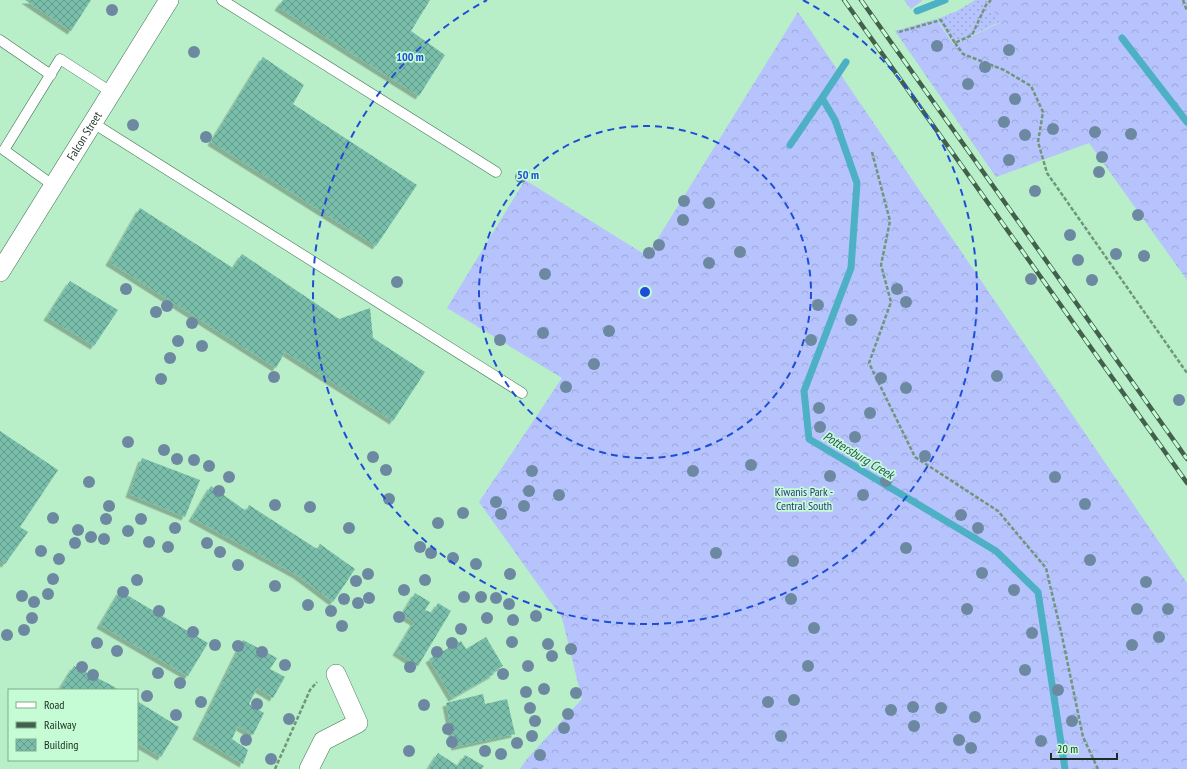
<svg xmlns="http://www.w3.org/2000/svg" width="1187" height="769" font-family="'PT Sans Narrow',sans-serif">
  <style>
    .grass { fill: url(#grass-dots) }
    .forest { fill: url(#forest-crowns) }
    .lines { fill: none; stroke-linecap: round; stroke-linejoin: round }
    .stream { stroke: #4db0c5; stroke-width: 7 }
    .building { fill: url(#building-cross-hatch); filter: url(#shadow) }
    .service-casing { stroke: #417453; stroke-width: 11 }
    .minor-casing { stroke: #417453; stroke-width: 20 }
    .path { stroke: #6f967b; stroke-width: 2.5; stroke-dasharray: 4 2; stroke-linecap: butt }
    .service { stroke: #fff; stroke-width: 10 }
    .minor { stroke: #fff; stroke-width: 19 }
    .rail-casing { stroke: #43604c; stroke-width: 4.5 }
    .rail { stroke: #c5fcd5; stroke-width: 3; stroke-dasharray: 9; stroke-linecap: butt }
    .tree { fill: #6d89a2 }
    .ring { fill: none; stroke: #1d4ed8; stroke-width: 2; stroke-dasharray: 7 5 }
    .labels { text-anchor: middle; stroke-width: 3.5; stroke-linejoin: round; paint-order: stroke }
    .street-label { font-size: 12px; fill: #1b3022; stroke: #c5fcd5 }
    .park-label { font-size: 12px; fill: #2f3782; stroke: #c5fcd5 }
    .water-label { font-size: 13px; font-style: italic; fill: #2a555f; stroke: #c5fcd5 }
    .centre { fill: #1d4ed8; stroke: #c5fcd5; stroke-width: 2 }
    .ring-label { font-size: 12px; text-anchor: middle; font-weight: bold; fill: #1d4ed8; stroke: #c5fcd5; stroke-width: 3.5; stroke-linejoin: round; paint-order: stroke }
  </style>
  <defs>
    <pattern id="grass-dots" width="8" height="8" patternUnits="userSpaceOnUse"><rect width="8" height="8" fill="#b6c3fc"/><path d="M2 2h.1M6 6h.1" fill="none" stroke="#9ca8d8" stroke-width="1.8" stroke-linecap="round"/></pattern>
    <pattern id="forest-crowns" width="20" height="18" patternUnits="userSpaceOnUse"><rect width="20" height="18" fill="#b6c3fc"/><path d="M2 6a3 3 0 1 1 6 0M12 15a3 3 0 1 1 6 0" fill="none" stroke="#9ca8d8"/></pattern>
    <pattern id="building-cross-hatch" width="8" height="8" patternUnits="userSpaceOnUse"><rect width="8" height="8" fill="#78beaa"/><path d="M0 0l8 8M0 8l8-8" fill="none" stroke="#629b8a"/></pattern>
    <filter id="shadow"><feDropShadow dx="-3.5" dy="3.5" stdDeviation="0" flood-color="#0004"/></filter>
  </defs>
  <rect width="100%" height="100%" fill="#b8eec8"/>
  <!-- grass -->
  <path class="grass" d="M975,0h54l-7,11 -68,33 -17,-25 20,-8z"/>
  <!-- forest -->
  <path class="forest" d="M904,0h19l-12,9z
    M986,0h201v280l-98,-137 -93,34 -101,-146 41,-12 18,26 47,-23z
    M798,12l389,571v186h-667l6,-9 56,-61 -20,-81 -83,-116 83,-124 -115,-70 78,-128 122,76z"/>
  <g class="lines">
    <!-- stream -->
    <path class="stream" d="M917,11l28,-11
      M1122,38l65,84
      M846,62l-24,36 13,22 22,63 -6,85 -47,123 5,48 187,112 42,41 27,177
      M790,145l32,-47"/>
  </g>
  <!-- building -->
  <path class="building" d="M25,0h66l-20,31z
    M283,0h147l-19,31 34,24 -26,41 -141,-89z
    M263,57l41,28 -11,19 124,81 -41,61 -165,-104z
    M140,208l93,60 9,-14 97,65 31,-11 3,30 52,34 -32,49 -108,-69 -9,16 -167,-106z
    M70,281l48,29 -24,36 -47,-29z
    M0,431l58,39 -38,57 8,5 -23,32 -5,-3z
    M142,458l58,22 -15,37 -56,-23z
    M211,486l35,25 3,-6 68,44 3,-5 35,25 -22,33 -36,-27 -105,-57z
    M120,591l88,52 -20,33 -88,-51z
    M415,593l15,9 -5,8 7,3 6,-10 13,8 -33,55 -22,-14 18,-30 -12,-7z
    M486,637l17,29 -11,6 2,2 -42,24 -23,-39 32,-18 5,8z
    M243,640l34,18 -7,11 15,8 -12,21 -16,-10 -8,16 15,9 -11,22 -15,-9 -6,13 16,11 -5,14 -47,-28z
    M74,666l37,19 8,5h-60z
    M483,694l2,10 22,-5 8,35 -60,13 -9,-44z
    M137,701l42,26 -18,30 -24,-14z
    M438,753l20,13 7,-11 19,11 -2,3h-54z"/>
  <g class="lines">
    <defs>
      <path id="service" d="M222,0l274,172
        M0,40l51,35
        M93,123l429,270
        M54,186l-50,-36 56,-91 51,33"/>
      <g id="minor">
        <path id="s1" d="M0,272l169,-272"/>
        <path d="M309,769l14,-28 35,-18 -22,-49"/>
      </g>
    </defs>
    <!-- service casing -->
    <use href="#service" class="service-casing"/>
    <!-- minor casing -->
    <use href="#minor" class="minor-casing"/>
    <!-- path -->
    <path class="path" d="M1183,0l4,11
      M899,32l42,-12 14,23 17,-8 14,-30 5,-5
      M955,43l8,11 41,16 27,16 12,26 -5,30 9,31 140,200
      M872,152l18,69 -9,44 10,37 -22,61 46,94 83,54 48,57 16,68 21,101 15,32
      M275,769l35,-79 7,-8"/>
    <!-- service -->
    <use href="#service" class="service"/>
    <!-- minor -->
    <use href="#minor" class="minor"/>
    <defs>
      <path id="rail" d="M844,0l343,483
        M861,0l326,459"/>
    </defs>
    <!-- rail casing -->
    <use href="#rail" class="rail-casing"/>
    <!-- rail -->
    <use href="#rail" class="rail"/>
  </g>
  <!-- trees -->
  <g class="tree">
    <circle cx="112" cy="10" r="6"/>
    <circle cx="937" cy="46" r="6"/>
    <circle cx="1009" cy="50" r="6"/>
    <circle cx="194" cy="52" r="6"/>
    <circle cx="985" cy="67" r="6"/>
    <circle cx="968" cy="84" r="6"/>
    <circle cx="1015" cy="99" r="6"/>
    <circle cx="1004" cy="122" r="6"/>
    <circle cx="133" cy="125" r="6"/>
    <circle cx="1053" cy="129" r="6"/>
    <circle cx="1095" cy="132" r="6"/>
    <circle cx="1131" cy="134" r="6"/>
    <circle cx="1025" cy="135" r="6"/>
    <circle cx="206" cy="137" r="6"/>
    <circle cx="1102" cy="157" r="6"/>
    <circle cx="1009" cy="160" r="6"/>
    <circle cx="1099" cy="172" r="6"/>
    <circle cx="521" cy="177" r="6"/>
    <circle cx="1035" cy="191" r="6"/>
    <circle cx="684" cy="201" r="6"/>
    <circle cx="709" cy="203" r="6"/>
    <circle cx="1138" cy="215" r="6"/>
    <circle cx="683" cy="220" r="6"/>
    <circle cx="1070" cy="235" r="6"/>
    <circle cx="659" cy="245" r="6"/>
    <circle cx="740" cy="252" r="6"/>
    <circle cx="649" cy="253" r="6"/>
    <circle cx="1116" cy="254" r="6"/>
    <circle cx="1144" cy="256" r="6"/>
    <circle cx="1078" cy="260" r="6"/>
    <circle cx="709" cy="263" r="6"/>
    <circle cx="545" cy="274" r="6"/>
    <circle cx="1031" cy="279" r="6"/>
    <circle cx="1092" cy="280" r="6"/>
    <circle cx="397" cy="282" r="6"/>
    <circle cx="126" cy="289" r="6"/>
    <circle cx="897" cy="289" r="6"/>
    <circle cx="906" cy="302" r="6"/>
    <circle cx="818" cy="305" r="6"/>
    <circle cx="167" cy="306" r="6"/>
    <circle cx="156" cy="312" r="6"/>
    <circle cx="851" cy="320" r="6"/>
    <circle cx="192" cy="323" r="6"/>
    <circle cx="609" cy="331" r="6"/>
    <circle cx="543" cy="333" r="6"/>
    <circle cx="500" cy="340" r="6"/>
    <circle cx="811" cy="340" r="6"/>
    <circle cx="178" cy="341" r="6"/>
    <circle cx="202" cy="346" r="6"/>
    <circle cx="170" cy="358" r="6"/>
    <circle cx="594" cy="364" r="6"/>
    <circle cx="997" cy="376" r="6"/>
    <circle cx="274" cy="377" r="6"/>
    <circle cx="881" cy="378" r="6"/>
    <circle cx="161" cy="379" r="6"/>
    <circle cx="566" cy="387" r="6"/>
    <circle cx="906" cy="388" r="6"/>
    <circle cx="1179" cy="400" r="6"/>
    <circle cx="819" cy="408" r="6"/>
    <circle cx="870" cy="413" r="6"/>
    <circle cx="820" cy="427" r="6"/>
    <circle cx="855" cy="437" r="6"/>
    <circle cx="128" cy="442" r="6"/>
    <circle cx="164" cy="450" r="6"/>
    <circle cx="925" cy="456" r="6"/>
    <circle cx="373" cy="457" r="6"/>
    <circle cx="177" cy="459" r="6"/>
    <circle cx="194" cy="460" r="6"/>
    <circle cx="751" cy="465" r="6"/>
    <circle cx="209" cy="466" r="6"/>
    <circle cx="386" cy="470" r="6"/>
    <circle cx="532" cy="471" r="6"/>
    <circle cx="693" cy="471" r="6"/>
    <circle cx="830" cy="476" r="6"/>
    <circle cx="229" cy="477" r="6"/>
    <circle cx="1055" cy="477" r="6"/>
    <circle cx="886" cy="481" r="6"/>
    <circle cx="89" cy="482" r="6"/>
    <circle cx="219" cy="491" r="6"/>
    <circle cx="529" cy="491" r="6"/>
    <circle cx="559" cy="495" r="6"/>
    <circle cx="863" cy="495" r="6"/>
    <circle cx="389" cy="499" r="6"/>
    <circle cx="496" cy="502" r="6"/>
    <circle cx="1085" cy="504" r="6"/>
    <circle cx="275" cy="505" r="6"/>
    <circle cx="109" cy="506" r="6"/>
    <circle cx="524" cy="506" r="6"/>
    <circle cx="310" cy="507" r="6"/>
    <circle cx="463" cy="513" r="6"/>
    <circle cx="501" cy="514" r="6"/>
    <circle cx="961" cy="515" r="6"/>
    <circle cx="53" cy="518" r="6"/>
    <circle cx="106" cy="519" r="6"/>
    <circle cx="141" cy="519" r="6"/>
    <circle cx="438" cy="523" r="6"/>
    <circle cx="175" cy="528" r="6"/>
    <circle cx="349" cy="528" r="6"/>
    <circle cx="978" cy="528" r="6"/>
    <circle cx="78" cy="530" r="6"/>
    <circle cx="128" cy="531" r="6"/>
    <circle cx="91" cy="537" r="6"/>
    <circle cx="104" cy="539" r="6"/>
    <circle cx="149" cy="542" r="6"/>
    <circle cx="75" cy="543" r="6"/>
    <circle cx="207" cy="543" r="6"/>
    <circle cx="168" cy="547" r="6"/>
    <circle cx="420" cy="547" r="6"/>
    <circle cx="906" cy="548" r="6"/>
    <circle cx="41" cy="551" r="6"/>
    <circle cx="220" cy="552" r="6"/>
    <circle cx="431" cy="553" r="6"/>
    <circle cx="716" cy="553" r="6"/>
    <circle cx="453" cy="558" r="6"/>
    <circle cx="59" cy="559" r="6"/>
    <circle cx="1090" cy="560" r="6"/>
    <circle cx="793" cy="561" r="6"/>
    <circle cx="476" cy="564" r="6"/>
    <circle cx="238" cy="565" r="6"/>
    <circle cx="982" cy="573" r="6"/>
    <circle cx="368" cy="574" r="6"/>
    <circle cx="510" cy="574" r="6"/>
    <circle cx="53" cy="579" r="6"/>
    <circle cx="137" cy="580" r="6"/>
    <circle cx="425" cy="580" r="6"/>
    <circle cx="356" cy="581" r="6"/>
    <circle cx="1146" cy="582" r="6"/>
    <circle cx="275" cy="586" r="6"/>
    <circle cx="404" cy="590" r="6"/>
    <circle cx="1014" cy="590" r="6"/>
    <circle cx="123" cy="592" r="6"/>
    <circle cx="48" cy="594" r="6"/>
    <circle cx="22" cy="596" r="6"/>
    <circle cx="464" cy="597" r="6"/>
    <circle cx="481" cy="597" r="6"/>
    <circle cx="369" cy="598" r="6"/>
    <circle cx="496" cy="598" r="6"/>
    <circle cx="344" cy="599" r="6"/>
    <circle cx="791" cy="599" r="6"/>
    <circle cx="34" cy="602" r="6"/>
    <circle cx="358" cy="603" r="6"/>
    <circle cx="509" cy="604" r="6"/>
    <circle cx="308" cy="605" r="6"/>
    <circle cx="967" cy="609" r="6"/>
    <circle cx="1137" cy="609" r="6"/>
    <circle cx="1168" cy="609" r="6"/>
    <circle cx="159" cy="611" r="6"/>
    <circle cx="331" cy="611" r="6"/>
    <circle cx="536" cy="616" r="6"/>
    <circle cx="399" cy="617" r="6"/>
    <circle cx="32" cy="618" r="6"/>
    <circle cx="487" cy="618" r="6"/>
    <circle cx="513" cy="620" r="6"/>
    <circle cx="342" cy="626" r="6"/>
    <circle cx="814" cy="628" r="6"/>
    <circle cx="461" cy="629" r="6"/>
    <circle cx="24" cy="630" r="6"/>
    <circle cx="193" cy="632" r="6"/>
    <circle cx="1032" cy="633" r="6"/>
    <circle cx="7" cy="635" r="6"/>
    <circle cx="1159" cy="637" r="6"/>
    <circle cx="512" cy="642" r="6"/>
    <circle cx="97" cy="643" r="6"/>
    <circle cx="452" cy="643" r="6"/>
    <circle cx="548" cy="644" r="6"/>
    <circle cx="215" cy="645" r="6"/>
    <circle cx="1132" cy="645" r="6"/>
    <circle cx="238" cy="646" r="6"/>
    <circle cx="571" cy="649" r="6"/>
    <circle cx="117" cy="651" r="6"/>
    <circle cx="262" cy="652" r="6"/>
    <circle cx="437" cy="652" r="6"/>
    <circle cx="552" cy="656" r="6"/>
    <circle cx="285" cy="665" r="6"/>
    <circle cx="528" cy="666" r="6"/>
    <circle cx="808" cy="666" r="6"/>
    <circle cx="82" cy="667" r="6"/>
    <circle cx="410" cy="667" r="6"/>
    <circle cx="1025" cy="670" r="6"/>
    <circle cx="158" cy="673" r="6"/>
    <circle cx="503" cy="674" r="6"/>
    <circle cx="93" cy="675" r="6"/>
    <circle cx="180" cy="683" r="6"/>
    <circle cx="544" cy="689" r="6"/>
    <circle cx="1058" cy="690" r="6"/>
    <circle cx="526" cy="692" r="6"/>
    <circle cx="576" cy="693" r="6"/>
    <circle cx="147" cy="696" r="6"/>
    <circle cx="794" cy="700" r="6"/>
    <circle cx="201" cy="702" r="6"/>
    <circle cx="768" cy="702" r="6"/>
    <circle cx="257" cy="704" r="6"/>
    <circle cx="424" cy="705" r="6"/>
    <circle cx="913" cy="707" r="6"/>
    <circle cx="530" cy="708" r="6"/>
    <circle cx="941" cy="708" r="6"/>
    <circle cx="891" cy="710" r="6"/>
    <circle cx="568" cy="714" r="6"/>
    <circle cx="176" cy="715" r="6"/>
    <circle cx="975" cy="717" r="6"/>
    <circle cx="289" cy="719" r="6"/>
    <circle cx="535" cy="721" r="6"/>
    <circle cx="1072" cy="721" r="6"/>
    <circle cx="914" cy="726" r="6"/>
    <circle cx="564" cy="728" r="6"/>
    <circle cx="448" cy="729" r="6"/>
    <circle cx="532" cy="736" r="6"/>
    <circle cx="781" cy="736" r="6"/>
    <circle cx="246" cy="740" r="6"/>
    <circle cx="959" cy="740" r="6"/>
    <circle cx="1041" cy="741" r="6"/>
    <circle cx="452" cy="742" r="6"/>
    <circle cx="517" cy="743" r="6"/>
    <circle cx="971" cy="748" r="6"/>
    <circle cx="409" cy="751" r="6"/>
    <circle cx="485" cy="751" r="6"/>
    <circle cx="501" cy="754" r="6"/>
    <circle cx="540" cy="755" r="6"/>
    <circle cx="271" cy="759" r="6"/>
  </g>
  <!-- distance rings -->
  <g class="ring">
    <circle cx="645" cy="292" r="166"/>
    <path d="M803 0A332 332 0 1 1 487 0"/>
  </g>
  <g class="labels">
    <!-- street labels -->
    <g class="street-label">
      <text dy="4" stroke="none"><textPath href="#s1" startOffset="160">Falcon Street</textPath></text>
    </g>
    <!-- park labels -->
    <g class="park-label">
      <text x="804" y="496">Kiwanis Park -<tspan x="804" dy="14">Central South</tspan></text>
    </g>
    <!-- water labels -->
    <g class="water-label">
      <text transform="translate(859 455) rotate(31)" y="5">Pottersburg Creek</text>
    </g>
  </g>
  <circle cx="645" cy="292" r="6" class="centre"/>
  <g class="ring-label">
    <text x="410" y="61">100 m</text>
    <text x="528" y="179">50 m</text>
  </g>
  <!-- legend -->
  <rect x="8" y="689" width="130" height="72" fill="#c5fcd5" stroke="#81aa8d"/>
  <rect x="16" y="702" width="20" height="6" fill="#ffffff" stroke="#81aa8d"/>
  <text x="44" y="709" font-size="12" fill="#1b3022">Road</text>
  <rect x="16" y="722" width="20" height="6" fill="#43604c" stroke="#81aa8d"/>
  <text x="44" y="729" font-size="12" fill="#1b3022">Railway</text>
  <rect x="16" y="739" width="20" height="12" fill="url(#building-cross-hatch)" stroke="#81aa8d"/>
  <text x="44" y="749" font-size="12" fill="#1b3022">Building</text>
  <!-- scale -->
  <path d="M1051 753v6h66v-6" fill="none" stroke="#1b3022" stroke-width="2"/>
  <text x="1057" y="753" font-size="12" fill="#1b3022" stroke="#c5fcd5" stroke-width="3" paint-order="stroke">20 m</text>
</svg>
